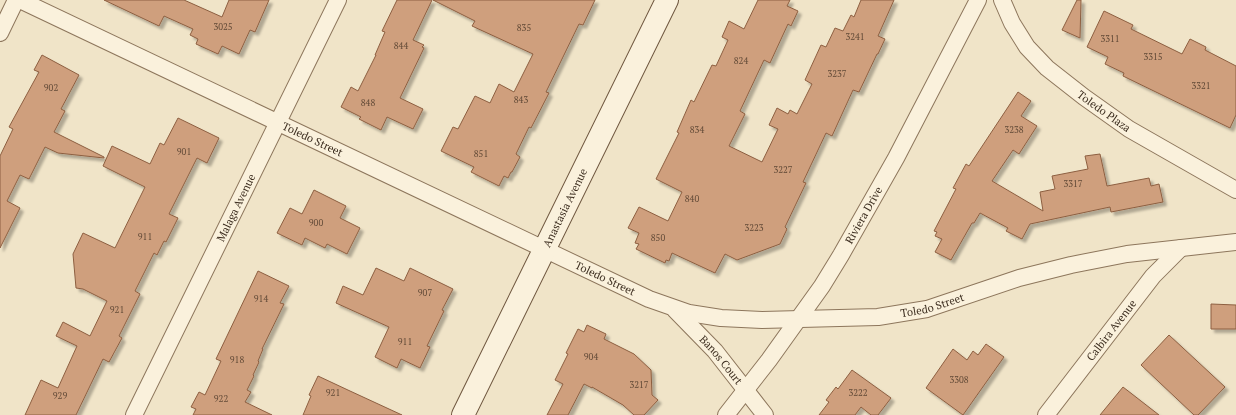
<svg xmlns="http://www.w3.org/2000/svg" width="1236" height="415" font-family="'PT Serif',serif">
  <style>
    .building { fill: #cf9f7d; stroke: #8d5f41; filter: url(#shadow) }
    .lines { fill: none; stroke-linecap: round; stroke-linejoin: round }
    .street-casing { stroke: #8d765c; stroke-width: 18 }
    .secondary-casing { stroke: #6f573f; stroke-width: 24 }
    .street { stroke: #faf1dc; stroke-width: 16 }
    .secondary { stroke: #faf1dc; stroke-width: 22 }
    .labels { text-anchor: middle; stroke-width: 4; stroke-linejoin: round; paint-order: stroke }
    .number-label { font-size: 9px; fill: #624a37 }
    .street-label { font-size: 11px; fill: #3d2e20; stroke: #f7eed8 }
  </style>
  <defs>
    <filter id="shadow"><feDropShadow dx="3.5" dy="3.5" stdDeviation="1" flood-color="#0004"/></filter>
  </defs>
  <rect width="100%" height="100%" fill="#f0e4c8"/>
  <!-- building -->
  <path class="building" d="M104,0h80l38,17 7,-17h40l-14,32 -5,-2 -11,24 -17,-8 -4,8 -22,-10 2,-5 -8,-4 3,-6 -29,-13 -5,10z
    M397,0h35l-19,40 11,5 -2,2 2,1 -24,50 23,11 -10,20 -26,-12 -6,13 -22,-11 2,-2 -20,-10 10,-20 7,4 18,-36h-1l10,-23 -3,-1z
    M433,0h162l-12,25 -4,-1 -33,68 3,1 -18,35 -2,-1 -13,27 4,3 -8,15h-1l-3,6 -4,-2 -5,10 -28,-14 3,-5 -33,-16 12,-24 5,2 17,-33 15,7 9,-19 15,8 19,-38 -61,-28 3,-5z
    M758,0h32l-3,6 11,5 -7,15 -3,-2 -18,39 -6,-3 -24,51 5,3 -16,32 33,16 16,-33 -9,-4 8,-17 11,6 2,-4 7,4 15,-30 -7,-4 16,-35 5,2 9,-19 8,3 8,-16 3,2 7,-17h33l-16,36 7,3 -7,15h-1l-18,38 -6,-2 -21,46 -6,-3 -23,49 3,1 -21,44 2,2 -7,15 -43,16 -12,-6 -10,19 -43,-20 -3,8 -3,-1 -1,3 -29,-14 3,-5 -4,-1 4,-10 -11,-5 11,-21 29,14 14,-29 -26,-13 23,-46 -2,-1 14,-32 3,2 18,-37 4,1 12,-26 -6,-3 7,-16 15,8z
    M1077,0h4l-1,38 -18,-8z
    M1104,11l29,14 -2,4 51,25 8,-15 16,8 -1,3 31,16v49l-6,13 -107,-52 1,-3 -19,-9 3,-7 -21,-10z
    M42,55l37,20 -18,34 4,2 -11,21 50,25v1l-46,-5 -13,-6 -16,32 -9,-4 -13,26 13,7 -20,40v-92l13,-27 -4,-2 30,-55 -5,-2z
    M1018,92l13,9 -10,15 16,10 -18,28 -6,-4 -21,31 51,30 -3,-19 15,-3 -3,-13 36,-7 -3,-13 15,-2 7,32 42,-8 2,8 8,-2 4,18 -52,10 -1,-5 -80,17 -8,15 -16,-8 2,-3 -28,-15 -6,10h-2l-21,37 -16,-8 7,-13 -7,-3 2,-4 -3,-1 22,-42 -3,-1 13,-24 3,2z
    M178,118l41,20 -12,25 -10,-5 -28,56 9,4 -12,24 -2,-1 -7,14 -3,-2 -19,38 5,3 -21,42 3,2 -13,24 -6,-3 -27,56h-51l16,-35 17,8 19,-42 -21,-10 7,-14 27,14 17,-35 -24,-12 -7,-1 -3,-34 10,-21 32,15 30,-61 -42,-21 9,-20 38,18 10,-21 4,2z
    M314,190l32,16 -6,12 20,10 -13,26 -20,-10 -2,4 -20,-10 -3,7 -25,-12 13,-25 12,6z
    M376,268l28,13 6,-13 43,21 -11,21 2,1 -17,35 3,1 -10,21 -19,-9 -4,9 -22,-11 14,-30 -53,-24 7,-17 20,9z
    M258,271l31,15 -9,17 4,1 -22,45h1l-5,12 1,1 -6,13 1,1 -7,14 4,2 -6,10 27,13h-79l3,-6 -5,-2 8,-15 6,3 16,-34 -5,-2z
    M1211,304l25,1v24h-25z
    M587,325l19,9 -2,5 30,15 17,16 1,25 6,5 -14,15h-10l-11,-10 -31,-18v1l-8,-4 -16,31h-21l16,-31 -8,-4 13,-26 -2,-1 12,-24 6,3z
    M1169,335l56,52 -27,28h-4l-53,-50z
    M986,344l18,13 -41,58 -37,-27 27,-39 14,11 6,-9 5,4z
    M852,370l39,28 -13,17h-7l-10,-8 -6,8h-36l10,-13 -3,-2 10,-13 2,2z
    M318,376l32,15 52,24h-99l8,-19 -2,-1z
    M1123,387l36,28h-59z"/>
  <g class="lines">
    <defs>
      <g id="street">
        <path id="s1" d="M20,0l629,299 40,14 32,5 41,2 116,-3 49,-8 92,-31 52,-13 56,-11 109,-12"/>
        <path id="s2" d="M1002,0l10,23 15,24 20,21 37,29 45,32 107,61"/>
        <path d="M0,33l16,-33"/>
        <path id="s3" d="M675,310l40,41 50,64"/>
        <path id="s4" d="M134,415l204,-415"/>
        <path id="s5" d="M726,415l43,-55 53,-74 19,-31 55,-97 82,-158"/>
        <path id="s6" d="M1046,415l107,-139 28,-28"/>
      </g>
      <g id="secondary">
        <path id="s7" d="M463,415l204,-415"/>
      </g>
    </defs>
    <!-- street casing -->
    <use href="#street" class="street-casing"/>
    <!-- secondary casing -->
    <use href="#secondary" class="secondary-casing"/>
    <!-- street -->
    <use href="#street" class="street"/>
    <!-- secondary -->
    <use href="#secondary" class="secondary"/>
  </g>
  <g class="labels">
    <!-- number labels -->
    <g class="number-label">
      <text x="223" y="30">3025</text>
      <text x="524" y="31">835</text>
      <text x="855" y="40">3241</text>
      <text x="1110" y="42">3311</text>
      <text x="401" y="49">844</text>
      <text x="1153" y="60">3315</text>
      <text x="741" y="64">824</text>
      <text x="837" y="77">3237</text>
      <text x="1201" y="89">3321</text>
      <text x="51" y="91">902</text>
      <text x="521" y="103">843</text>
      <text x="368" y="106">848</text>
      <text x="697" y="133">834</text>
      <text x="1014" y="133">3238</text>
      <text x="184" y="155">901</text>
      <text x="481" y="157">851</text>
      <text x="783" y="173">3227</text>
      <text x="1073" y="187">3317</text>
      <text x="692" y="202">840</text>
      <text x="316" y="226">900</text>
      <text x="754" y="231">3223</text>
      <text x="145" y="240">911</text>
      <text x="658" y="241">850</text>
      <text x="425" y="296">907</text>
      <text x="261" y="302">914</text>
      <text x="117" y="313">921</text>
      <text x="405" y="345">911</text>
      <text x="591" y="360">904</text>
      <text x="237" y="363">918</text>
      <text x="959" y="383">3308</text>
      <text x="639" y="388">3217</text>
      <text x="333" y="396">921</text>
      <text x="858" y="396">3222</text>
      <text x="60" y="399">929</text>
      <text x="221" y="402">922</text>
    </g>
    <!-- street labels -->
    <g class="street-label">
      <text dy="4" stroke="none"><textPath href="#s2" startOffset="154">Toledo Plaza</textPath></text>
      <text dy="4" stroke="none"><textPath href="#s1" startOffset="324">Toledo Street</textPath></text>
      <text dy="4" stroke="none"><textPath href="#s4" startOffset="231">Malaga Avenue</textPath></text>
      <text dy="4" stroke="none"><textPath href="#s7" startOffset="231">Anastasia Avenue</textPath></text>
      <text dy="4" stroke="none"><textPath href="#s5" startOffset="243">Riviera Drive</textPath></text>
      <text dy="4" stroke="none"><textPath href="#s1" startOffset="648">Toledo Street</textPath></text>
      <text dy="4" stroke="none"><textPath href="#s1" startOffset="984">Toledo Street</textPath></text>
      <text dy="4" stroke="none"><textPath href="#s6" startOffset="107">Calbira Avenue</textPath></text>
      <text dy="4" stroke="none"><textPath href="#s3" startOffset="68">Banos Court</textPath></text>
    </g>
  </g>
</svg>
